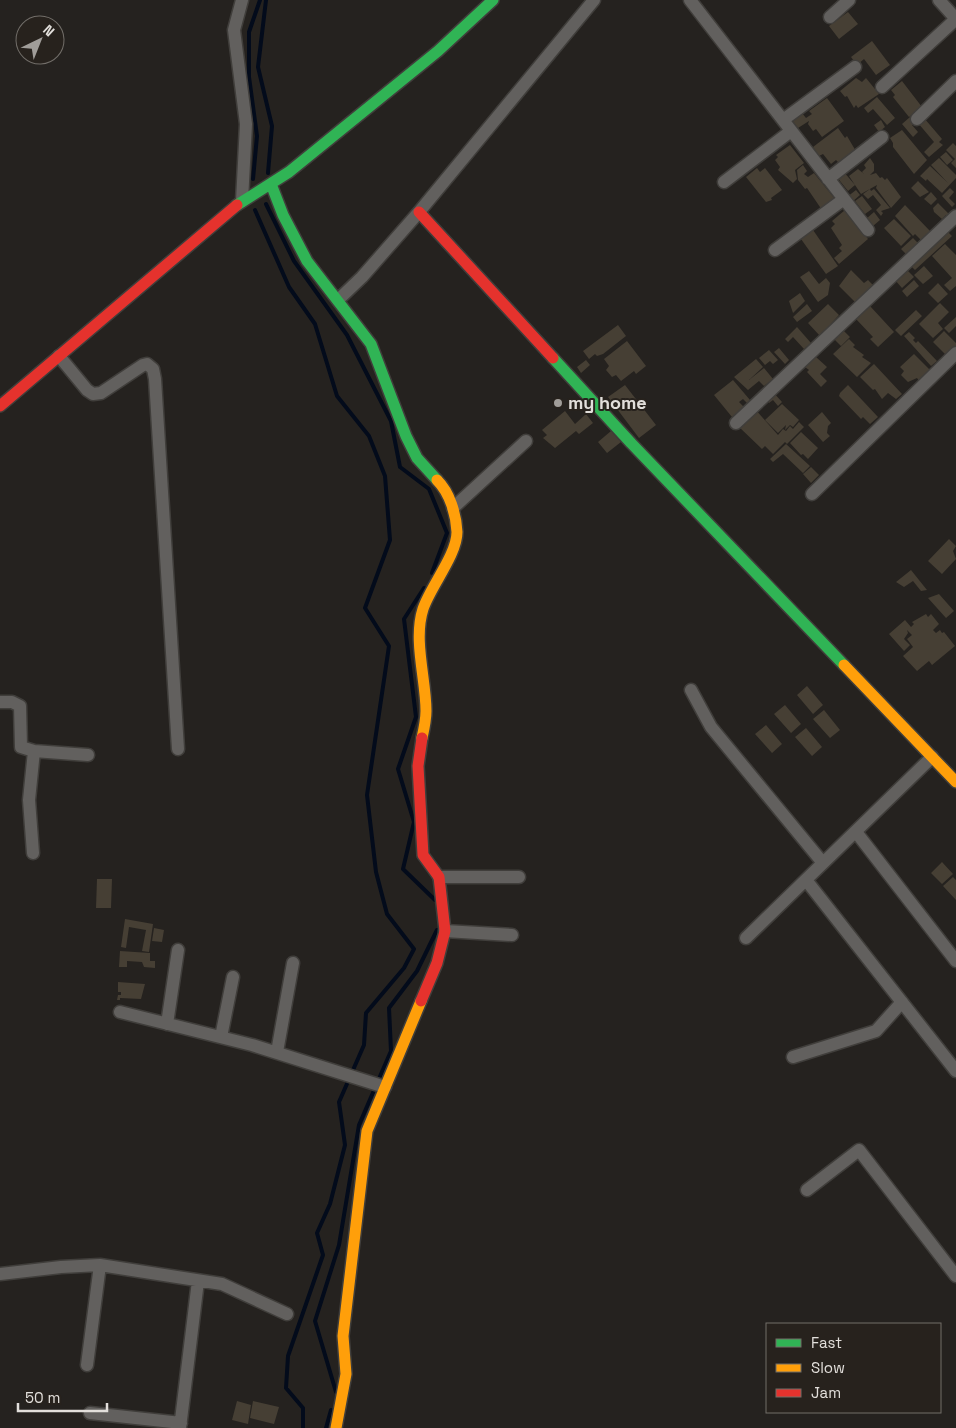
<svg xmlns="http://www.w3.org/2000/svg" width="956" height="1428" font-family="'Space Grotesk',sans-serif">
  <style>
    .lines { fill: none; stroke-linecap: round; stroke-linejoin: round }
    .stream { stroke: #030b1b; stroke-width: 4 }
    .building { fill: #463f34 }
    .street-casing { stroke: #403e3b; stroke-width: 15 }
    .fast-casing { stroke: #403e3b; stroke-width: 14 }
    .slow-casing { stroke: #403e3b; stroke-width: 14 }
    .jam-casing { stroke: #403e3b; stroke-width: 14 }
    .street { stroke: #62605e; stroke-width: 12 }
    .fast { stroke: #30b455; stroke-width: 11 }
    .slow { stroke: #ff9f0a; stroke-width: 11 }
    .jam { stroke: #e5322d; stroke-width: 11 }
    .poi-dot { fill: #a09d99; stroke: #27221d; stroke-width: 2 }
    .labels { text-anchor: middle; stroke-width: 4; stroke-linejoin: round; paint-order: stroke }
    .poi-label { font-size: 18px; font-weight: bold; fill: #e2dfdb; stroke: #27221d; text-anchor: start }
  </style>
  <rect width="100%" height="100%" fill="#25221f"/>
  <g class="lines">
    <!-- stream -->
    <path class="stream" d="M266,0l-8,67 14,59 -4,47
      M253,179l4,-43 -8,-59v-45l11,-32
      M266,204l28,57 53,74 44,86 9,46 29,22 18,44 -15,40
      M255,210l34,77 26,37 22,72 32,40 16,40 5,64 -25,68 24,38 -22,149 9,77 11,42 27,35 -10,19 -38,45 -2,32 -25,57 6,43 -15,59 -13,29 6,22 -35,101 -2,32 17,20v20
      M424,588l-20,31 12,98 -18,52 16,53 -11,47 32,31
      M336,1392l-21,-71 24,-76 20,-120 32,-74 -2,-43 28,-37 20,-41
      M326,1428l5,-18"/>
  </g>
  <!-- building -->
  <path class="building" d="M848,12l10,12 -19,15 -10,-13z
    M872,41l18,24 -14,10 -12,-16 -7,6 -6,-8z
    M856,78l6,4 4,-4 13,16 -21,14 -2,-3 -2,3 -7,-12 -2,1 -5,-6z
    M902,81l20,26 -13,10 -16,-20 2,-2 -4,-5z
    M877,97l18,21 -8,7 -14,-16 -5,4 -4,-5z
    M827,98l17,23 -22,16 -6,-8 -3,2 -5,-7 1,-3 -11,7 -6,-8 10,-7 4,5 6,-4 -3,-3z
    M910,117l5,5 -3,3 6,7 -5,5 -11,-13z
    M924,118l18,21 -3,3 4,3 -14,12 -5,-5 10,-10 -16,-19z
    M881,120l4,7 -6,5 -5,-7z
    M838,128l7,10 2,-2 10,17 -18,10 -3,-3 -5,4 -8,-10 -4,2 -6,-9z
    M902,130l25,30 -13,14 -21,-27v-4l-3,-5z
    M953,143l3,3v22l-5,-5 4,-4 -9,-9z
    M790,145l14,18 -9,7 2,9 -4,4 -15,-13 2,-3 -5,-7 3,-3 -2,-2z
    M946,152l7,8 -6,5 -7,-8z
    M870,158l4,6v7l-4,4 6,-2 4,5 2,-1 3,3 2,-2 14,19 -10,11 -15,-20 1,-3 -16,9 -12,-18 9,-7 6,5 -2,-2 4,-4 -2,-3z
    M939,158l17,17v3l-14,15 -15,-14 -1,2 -6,-5 10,-10 18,17 -17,-18z
    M803,165l4,6 -3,3 4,3 6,-4 21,26 -13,11 -15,-22 -2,1 -7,-9 -1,-10z
    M757,168l3,4 5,-4 17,22 -11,8 1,2 -6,2 -20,-25z
    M843,171l12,14 -7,6 -12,-15z
    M918,181l11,11 -9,5 -9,-9z
    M950,188l4,4 -5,6 6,6 -3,3 -10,-11z
    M870,189l1,2 3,-2 16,19 -9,3 2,2 -2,3 -5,-6 5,-5 -8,-10 -5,4 -5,-5z
    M856,190l4,5 -8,7 -5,-5z
    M931,192l6,7 -6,6 -7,-6z
    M862,196l10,13 -7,5 -10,-13z
    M938,203l12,12 -2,2 -2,-2 -4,4 -8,-7 -1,-4z
    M905,205l25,26 -9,9 -6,-6 -2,2 -18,-20z
    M845,210l23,29 -29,25 -5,-6 8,-7 -3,-3 3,-3 -11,-17 4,-4 -3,-3z
    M874,212l6,8 -7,6 -7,-7z
    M894,219l17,17 -10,10 -17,-18z
    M813,230l25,36 -12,8 -25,-35z
    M947,231l5,5 -37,34 -5,-5z
    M913,238l5,5 -12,11 -5,-5z
    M945,244l11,11v31l-6,5 -6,-6 8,-7 -20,-22z
    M924,266l9,10 -10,8 -9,-9z
    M906,269l8,8 -12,11 -7,-8z
    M851,270l13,13 4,-3 5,5 -18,17 -16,-16z
    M809,271l10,13 7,-6 4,5 -2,12 -10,7 -18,-25z
    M914,280l5,6 -12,11 -5,-6z
    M938,283l10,11 -10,9 -10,-10z
    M800,293l5,8 -12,12 -4,-12z
    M940,303l9,9 -11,11 5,6 -10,9 -14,-14z
    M807,304l5,7 -15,11 -4,-5z
    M828,304l11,11 -19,21 -12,-13z
    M870,306l24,26 -16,15 -8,-8 3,-2 -17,-18z
    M916,310l6,6 -21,20 -6,-6z
    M956,317v9l-7,7 -5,-5z
    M618,325l8,11 -23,18 -6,2 -2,-2 -6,5 -6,-8z
    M797,327l14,16 -7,6 -11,-12 -5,5 -3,-3z
    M841,328l9,9 -9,9 -9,-9z
    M944,331l12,12v4l-5,5 -2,-2 -4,4 -12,-12z
    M909,332l6,6 -2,2 3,3 2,-2 19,20 -6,5 -27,-30z
    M849,339l6,6 -2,2 11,8 -2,2 9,6 -14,14 -24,-23z
    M627,341l19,25 -10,8 -2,-3 -13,10 -5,-6 -4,2 -6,-7 3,-4 -5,-7z
    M779,348l10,12 -4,4 -11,-12z
    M769,350l9,10 -5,4 -3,-3 -5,4 -6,-7z
    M914,354l16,16 -11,11 -2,-3 -9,4 -7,-7 3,-4 -4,-4z
    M816,357l11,10 -7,7 7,7 -6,6 -14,-15 2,-2 -4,-3z
    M756,359l7,8 -14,13 15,-12 9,11 -9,7 -5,-5 -11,9 -14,-13z
    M586,360l4,5 -9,8 -4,-6z
    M874,364l28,30 -6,5 -8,-6 -6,6 -7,-10 -2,1 -13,-13z
    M733,380l17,20 -3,3 -4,-4 -4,3 5,5 -12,10 -18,-22z
    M625,385l31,40 -17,13 -31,-41z
    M848,385l30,32 -8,7 -7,-7 -2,2 -22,-23 1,-3z
    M773,392l9,10 -4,4 -5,-6 -4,3 -1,-2z
    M782,404l17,16 -6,7 -3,-2 -5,5 1,-5 -8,8 -13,-13z
    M755,409l23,26 5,-6 3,2 4,-5 3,3 6,-7 5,5 -17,17 -2,-2 -12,12 -8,-8 -3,3 -24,-23z
    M565,411l10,13 11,-10 7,9 -14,11 -3,-3 -21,17 -12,-10 4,-3 -5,-5z
    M822,412l9,11 -3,3 -1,7 3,3 -7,6 -15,-17z
    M611,431l10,11 -14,11 -9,-11z
    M801,432l17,16 -10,11 -5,-5 -2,1 -11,-12z
    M786,444l24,22 -7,7 -20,-19 -10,8 -3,-3z
    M811,467l8,8 -8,8 -8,-9z
    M949,539l7,7 -3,5 3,8 -14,15 -14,-13z
    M911,570l16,20 -6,1 -8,-10 -9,6 -8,-5z
    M939,594l15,17 -8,7 -18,-20z
    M926,614l2,3 3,-3 8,10 -6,6 3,3 4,-3 2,3 2,-1 11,14 -23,19 -3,-4 -12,10 -14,-15 10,-9 -6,-8 5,-4 -5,-5 1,3 -4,6 6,6 -6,6 -15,-17 16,-14 6,7 3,-3 -2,-2z
    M807,686l16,19 -10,9 -16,-19z
    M785,705l16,19 -10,9 -17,-19z
    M824,710l16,20 -10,8 -17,-19z
    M766,725l16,19 -10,9 -17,-19z
    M806,728l16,19 -10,9 -17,-19z
    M942,862l11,12 -11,10 -11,-11z
    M953,877l3,3v20l-13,-14z
    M97,879h15l-1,29h-15z
    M125,919l28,5 -4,28 -7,-1 4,-21 -17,-3 -3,21 -5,-1z
    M154,928l10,2 -2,12 -10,-1z
    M120,951l30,2v8h5v7l-11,-1 -2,-5 -15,-1v6h-8z
    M118,982l27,2 -4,15 -21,-1v2h-3l1,-5h3v-3h-3z
    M237,1401l14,4 -3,19 -16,-4z
    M253,1401l26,6 -5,17 -24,-6z"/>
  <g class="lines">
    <defs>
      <path id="street" d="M242,0l-8,30 12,94 -4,77
        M690,0l178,230
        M830,17l19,-17
        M882,87l74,-68 -17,-19
        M917,119l39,-38
        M783,120l72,-53
        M828,179l54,-42
        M724,182l67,-51
        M775,250l69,-51
        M338,300l24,-23 57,-65 175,-212
        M59,356l28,34 6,4 8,-1 42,-28 4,-1 6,5 2,10 23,370
        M736,423l220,-207
        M812,494l144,-141
        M453,508l73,-67
        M691,690l20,37 112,136
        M0,702h12l8,4 1,41 13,4 54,4
        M856,832l100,129
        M33,853l-4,-53 5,-49
        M439,877h80
        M806,880l150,191
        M445,931l67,4
        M746,938l186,-181
        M120,1012l132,33 133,42
        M167,1024l11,-74
        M221,1037l12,-60
        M277,1052l16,-89
        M793,1057l83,-26 26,-29
        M807,1190l52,-40 97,126
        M0,1274l61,-7 39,-2 122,19 65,30
        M87,1365l13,-100
        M90,1413l91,10
        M180,1428l18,-147"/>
      <path id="fast" d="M271,184l12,31 24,46 64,83 35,92 11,22 20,22
        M237,205l52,-33 149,-121 55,-51
        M553,358l78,85 213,222"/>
      <path id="slow" d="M844,665l112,117
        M422,738c2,-9 4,-18 4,-27 0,-32 -13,-71 -3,-102 7,-22 34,-54 34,-77 -1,-18 -7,-39 -20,-52
        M336,1428l10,-54 -3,-38 24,-205 54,-130"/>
      <path id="jam" d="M419,212l134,146
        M0,406l237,-201
        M421,1001l16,-38 8,-32 -6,-54 -16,-22 -5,-89 4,-28"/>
    </defs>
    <!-- street casing -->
    <use href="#street" class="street-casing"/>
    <!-- fast casing -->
    <use href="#fast" class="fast-casing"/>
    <!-- slow casing -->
    <use href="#slow" class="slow-casing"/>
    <!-- jam casing -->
    <use href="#jam" class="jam-casing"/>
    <!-- street -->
    <use href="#street" class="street"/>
    <!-- fast -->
    <use href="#fast" class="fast"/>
    <!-- slow -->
    <use href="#slow" class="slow"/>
    <!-- jam -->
    <use href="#jam" class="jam"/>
  </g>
  <!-- markers -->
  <circle class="poi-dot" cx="558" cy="403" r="5"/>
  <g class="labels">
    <!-- poi labels -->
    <g class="poi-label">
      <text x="568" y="409">my home</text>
    </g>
  </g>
  <!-- legend -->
  <rect x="766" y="1323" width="175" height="90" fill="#27221d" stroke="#726e69"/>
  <rect x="776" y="1339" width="25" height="8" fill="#30b455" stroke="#726e69"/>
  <text x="811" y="1348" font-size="15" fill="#e2dfdb">Fast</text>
  <rect x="776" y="1364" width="25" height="8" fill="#ff9f0a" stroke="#726e69"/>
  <text x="811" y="1373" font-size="15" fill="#e2dfdb">Slow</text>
  <rect x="776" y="1389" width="25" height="8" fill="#e5322d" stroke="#726e69"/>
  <text x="811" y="1398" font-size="15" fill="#e2dfdb">Jam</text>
  <!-- north arrow -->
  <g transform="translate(40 40) rotate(43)"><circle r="24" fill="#27221d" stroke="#726e69"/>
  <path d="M0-4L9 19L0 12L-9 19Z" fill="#a09d99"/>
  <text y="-8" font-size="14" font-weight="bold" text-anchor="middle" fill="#e2dfdb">N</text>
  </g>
  <!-- scale -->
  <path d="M18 1403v8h89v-8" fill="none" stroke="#e2dfdb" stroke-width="2.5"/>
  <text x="25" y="1403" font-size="15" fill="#e2dfdb" stroke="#27221d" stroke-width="4" paint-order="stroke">50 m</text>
</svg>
